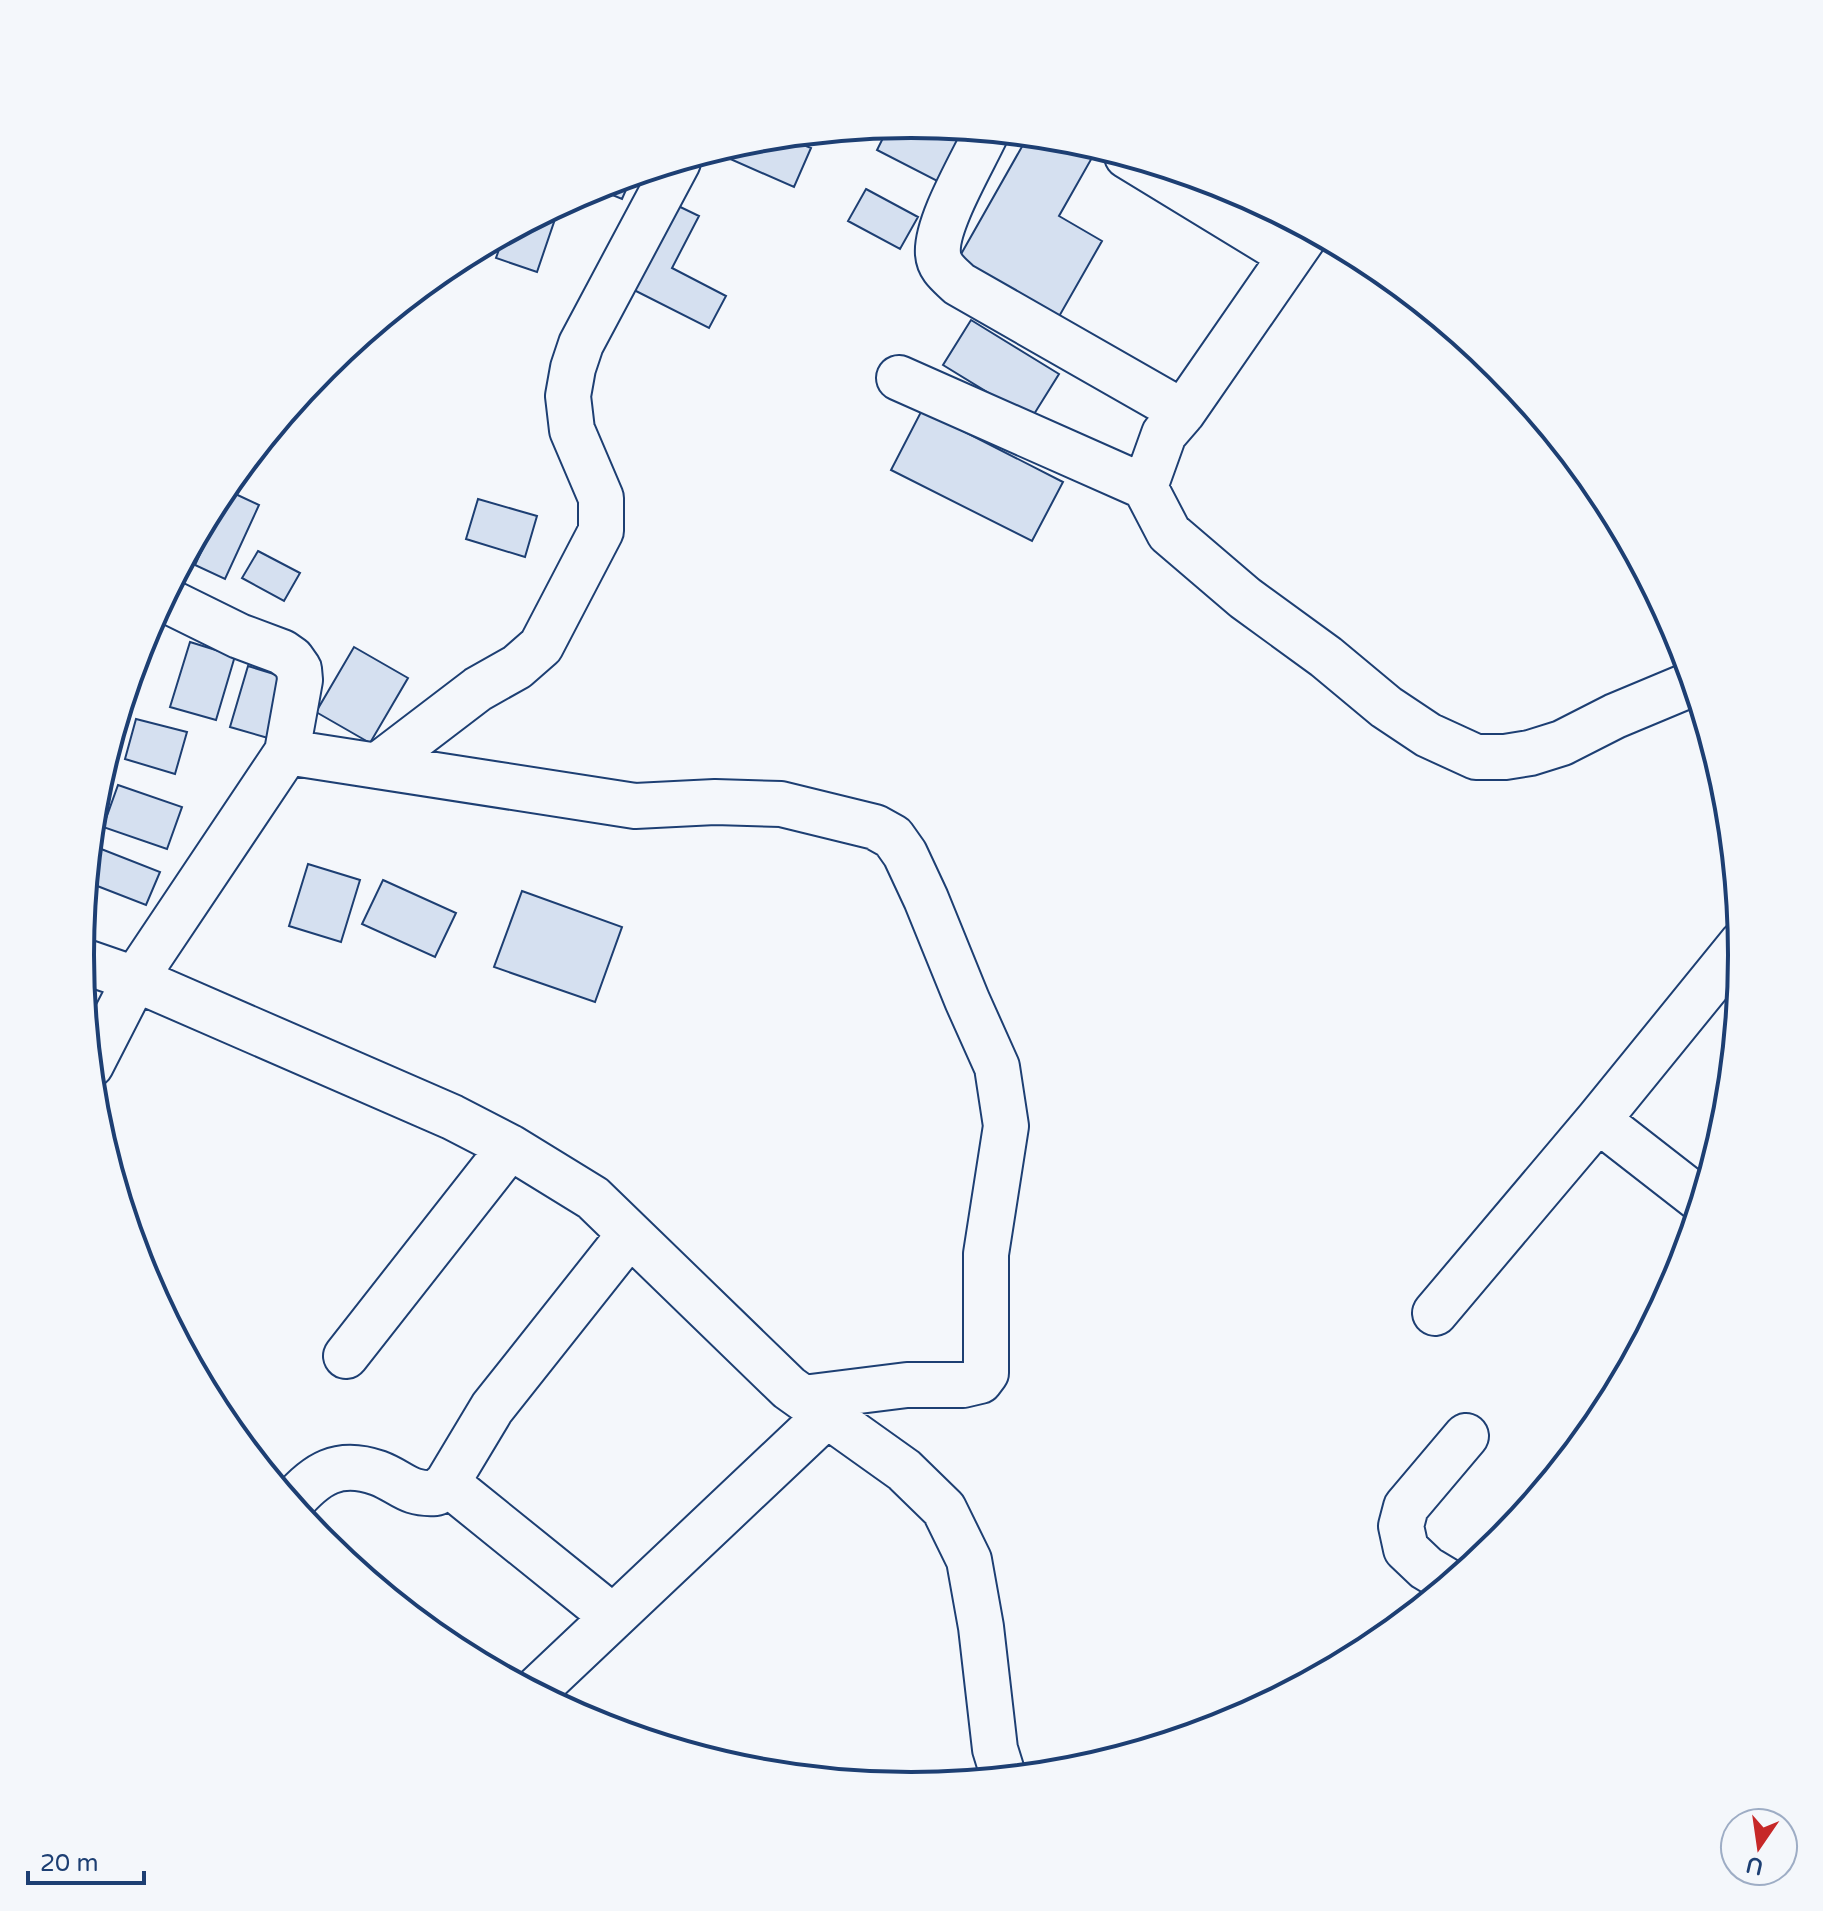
<svg xmlns="http://www.w3.org/2000/svg" width="1823" height="1911" font-family="'Varela Round',sans-serif">
  <style>
    .building { fill: #d5e0f0; stroke: #1d3f73; stroke-width: 2 }
    .lines { fill: none; stroke-linecap: round; stroke-linejoin: round }
    .minor-casing { stroke: #1d3f73; stroke-width: 48 }
    .minor { stroke: #f4f7fb; stroke-width: 44 }
    .rim { fill: none; stroke: #1d3f73; stroke-width: 4 }
  </style>
  <rect width="100%" height="100%" fill="#f4f7fb"/>
  <!-- building -->
  <path class="building" d="M912,124l61,6 -28,55 -68,-35 12,-24z
    M1028,136l35,3 30,17 -34,60 43,25 -45,79 -101,-57z
    M784,137l27,11 -17,39 -66,-29 6,-13 16,-5z
    M632,176l-10,23 -29,-12h1z
    M866,189l52,28 -18,32 -52,-28z
    M672,203l27,13 -27,52 54,28 -17,32 -81,-41z
    M539,216l15,6 -17,50 -41,-14 8,-23z
    M971,320l88,54 -28,45 -88,-54z
    M922,410l141,72 -31,59 -141,-71z
    M229,491l30,14 -34,74 -30,-14z
    M478,499l59,17 -12,41 -59,-18z
    M258,551l42,22 -16,28 -42,-23z
    M153,619l7,3 -17,46 -8,-4 8,-27z
    M190,642l45,14 -19,64 -46,-13z
    M354,647l54,31 -38,65 -54,-31z
    M248,666l39,12 -19,60 -38,-11z
    M129,684l7,2 -23,65 -4,-1z
    M136,719l51,13 -12,42 -50,-15z
    M118,785l64,22 -15,42 -64,-22z
    M91,845l69,27 -14,33 -59,-23z
    M308,864l52,16 -19,62 -52,-16z
    M383,880l73,33 -21,44 -73,-33z
    M522,891l100,36 -27,75 -101,-35z"/>
  <g class="lines">
    <defs>
      <path id="minor" d="M987,131c-13,29 -52,93 -49,123 1,14 12,21 21,30l224,128
        M1127,156l164,100
        M1309,230l-126,182 -19,22 -19,53 24,46 76,65 81,59 60,50 42,28 48,22h29l25,-4 32,-10 53,-27 79,-33
        M899,378l246,109
        M287,752l348,54 80,-4 66,2 94,23 18,10 12,17 21,45 41,101 30,67 9,59 -20,128v119l-6,8 -17,4h-56l-104,13
        M377,766l101,-77 39,-22 24,-21 60,-115v-33l-29,-68 -4,-34 5,-28 8,-24 97,-182
        M80,960l55,19 317,138 58,30 83,51 196,190 115,82 40,39 25,51 12,67 14,122 9,29
        M91,1065l44,-86 152,-227 13,-72 -1,-11 -7,-10 -10,-7 -43,-16 -75,-37
        M1598,1120l104,81
        M1435,1313l163,-193 144,-177
        M346,1356l164,-209
        M447,1483l166,134
        M291,1503c25,-29 47,-44 87,-30 24,9 29,22 58,20l11,-10 45,-75 138,-174
        M1451,1583l-25,-15 -20,-19 -5,-23 5,-19 60,-71
        M534,1692l293,-277"/>
    </defs>
    <!-- minor casing -->
    <use href="#minor" class="minor-casing"/>
    <!-- minor -->
    <use href="#minor" class="minor"/>
  </g>
  <!-- crop -->
  <path d="M0 0H1823V1911H0ZM94 955a817 817 0 1 1 1634 0a817 817 0 1 1-1634 0Z" fill="#f4f7fb" fill-rule="evenodd"/>
  <path class="rim" d="M94 955a817 817 0 1 1 1634 0a817 817 0 1 1-1634 0Z"/>
  <!-- north arrow -->
  <g transform="translate(1759 1847) rotate(193)"><circle r="38" fill="#f4f7fb" stroke="#9eadc5" stroke-width="2"/>
  <path d="M0-6L14 30L0 20L-14 30Z" fill="#c62828"/>
  <text y="-12" font-size="22" font-weight="bold" text-anchor="middle" fill="#1d3f73">U</text>
  </g>
  <!-- scale -->
  <path d="M28 1871v12h116v-12" fill="none" stroke="#1d3f73" stroke-width="4"/>
  <text x="40" y="1871" font-size="24" fill="#1d3f73" stroke="#f4f7fb" stroke-width="6" paint-order="stroke">20 m</text>
</svg>
